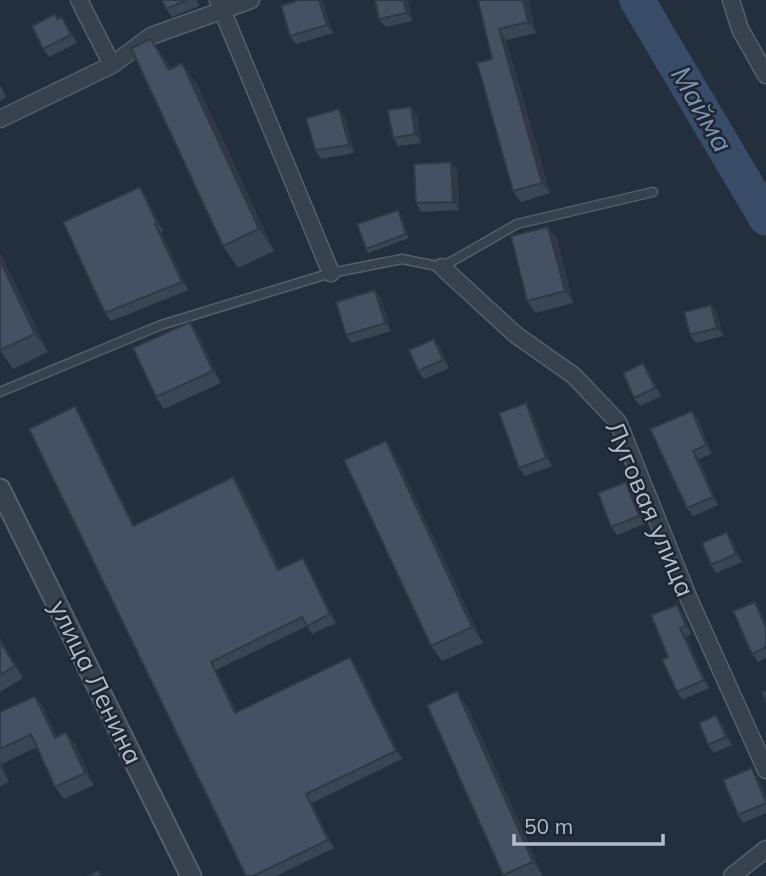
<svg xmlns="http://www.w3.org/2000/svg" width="766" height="876" font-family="Mulish,sans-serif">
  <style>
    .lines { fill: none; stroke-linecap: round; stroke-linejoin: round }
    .river { stroke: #394c67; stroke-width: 35 }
    .service-casing { stroke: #565f6c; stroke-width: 11 }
    .minor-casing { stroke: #565f6c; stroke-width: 19 }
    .tertiary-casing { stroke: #565f6c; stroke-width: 23 }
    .service { stroke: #38414e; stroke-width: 8 }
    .minor { stroke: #38414e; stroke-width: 16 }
    .tertiary { stroke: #38414e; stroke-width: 19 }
    .wall { fill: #3b4654 }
    .shaded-wall { fill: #303945 }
    .building { fill: #455162; stroke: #303945; stroke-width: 2 }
    .labels { text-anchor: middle; stroke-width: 5; stroke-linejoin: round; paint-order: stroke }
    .street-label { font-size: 26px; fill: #b4bcc9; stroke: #1d2633 }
    .water-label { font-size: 28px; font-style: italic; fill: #7c92b1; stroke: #1d2633 }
  </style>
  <rect width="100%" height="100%" fill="#242f3e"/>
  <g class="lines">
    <!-- river -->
    <path class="river" d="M637,0l129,218"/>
    <defs>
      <path id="service" d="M0,392l161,-67 170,-52 71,-14 40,8 75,-43 136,-32"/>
      <path id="minor" d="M79,0l33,65
        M218,0l113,273
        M731,0l9,29 26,46
        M0,119l112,-54 39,-29 100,-36
        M442,267l74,68 57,40 45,47 71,177 77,171
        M732,876l34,-27"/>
      <path id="tertiary" d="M0,489l191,387"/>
    </defs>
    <!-- service casing -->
    <use href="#service" class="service-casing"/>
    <!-- minor casing -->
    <use href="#minor" class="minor-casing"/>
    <!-- tertiary casing -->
    <use href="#tertiary" class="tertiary-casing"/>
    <!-- service -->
    <use href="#service" class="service"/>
    <!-- minor -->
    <use href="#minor" class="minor"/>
    <!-- tertiary -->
    <use href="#tertiary" class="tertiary"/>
  </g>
  <!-- wall -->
  <path class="wall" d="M162,0h35l2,6 -27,11 -6,-8z
    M299,0h23l11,33 -37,11 -6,-8z
    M375,0h33l4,21 -27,6 -6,-8z
    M478,0h50l8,33 -30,7 44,153 -29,9 -8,-11 -21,-132z
    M55,14l3,4 9,7 10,18 -28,14 -6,-8z
    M166,60l5,9 11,-6 15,21 77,167 -36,17 -15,-22z
    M0,85l6,12 -6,4z
    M417,115l4,28 -23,3 -5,-8z
    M345,117l9,36 -33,6 -6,-9z
    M451,162l6,8 2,40 -38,2 -5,-9z
    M145,195l18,36 -2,1 27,58 -77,31 -6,-8z
    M401,214l8,24 -41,15 -2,-4z
    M548,227l9,12 16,64 -37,10 -9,-12z
    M0,253l48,99 -35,17 -13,-19z
    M381,298l10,33 -40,12 -5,-8z
    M711,305l6,8 6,23 -27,7 -6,-8z
    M190,322l8,12 23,49 -57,26 -8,-12z
    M434,339l6,8 9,21 -25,11 -6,-8z
    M643,363l6,8 12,25 -21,10 -6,-8z
    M531,411l21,55 -27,10 -6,-8z
    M692,411l6,8 14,35 -13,5 19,46 -25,11 -6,-8z
    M81,415l53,110 99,-48 6,8 41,84 23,-11 5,8 28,57 -24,11 -5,-8 -91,44 21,42 113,-55 6,9 46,93 -90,44 22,45 -58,28h-30z
    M396,457l87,186 -41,18 -11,-15z
    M632,490l13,34 -28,11 -6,-8z
    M733,541l9,21 -26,11 -5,-8z
    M755,602l5,8 6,13v35l-8,4 -6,-8z
    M682,613l9,21 -5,3 23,51 -27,12 -5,-8 -9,-35z
    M0,638l23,40 -23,14z
    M427,705l41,2 75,169h-39z
    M44,708l13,29 18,7 19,41 -30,14 -9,-12 -18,-40 -35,17 7,18 -9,4v-74z
    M716,715l6,9 10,21 -18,8 -6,-8z
    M752,768l5,8 9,20v17l-23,10 -5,-8z"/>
  <!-- shaded-wall -->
  <path class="shaded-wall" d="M319,0h3l11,33 -6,-8z
    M404,0h4l4,21 -6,-8z
    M523,0h5l8,33 -8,-11z
    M62,17l5,8 10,18 -6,-8z
    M499,29l7,11 44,153 -8,-10z
    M151,39l15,21 18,31 -15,-21z
    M182,63l15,21 77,167 -15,-22z
    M411,107l6,8 4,28 -6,-9z
    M339,109l6,8 9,36 -5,-8z
    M451,162l6,8 2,40 -6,-8z
    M140,187l5,8 18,36 -6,-8z
    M398,210l3,4 8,24 -3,-4z
    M155,224l6,8 27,58 -6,-8z
    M548,227l9,12 16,64 -8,-12z
    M0,253l48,99 -13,-18 -35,-73z
    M375,290l6,8 10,33 -6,-8z
    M711,305l6,8 6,23 -6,-8z
    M190,322l8,12 23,49 -8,-12z
    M434,339l6,8 9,21 -6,-8z
    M643,363l6,8 12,25 -6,-8z
    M526,403l5,8 21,55 -6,-8z
    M75,406l6,9 57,119 -5,-8z
    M692,411l6,8 14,35 -6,-9z
    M386,441l10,16 87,186 -11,-16z
    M693,451l6,8 19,46 -5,-8z
    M233,477l6,8 45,93 -6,-8z
    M626,482l6,8 13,34 -6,-8z
    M727,532l6,9 9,21 -6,-8z
    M303,558l5,8 28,57 -6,-9z
    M755,602l5,8 6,13v5z
    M677,605l5,8 9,21 -5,-8z
    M680,628l6,9 23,51 -5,-8z
    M0,638l23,40 -23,-37z
    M350,657l6,9 46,93 -6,-8z
    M211,662l5,8 25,51 -6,-8z
    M457,691l11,16 75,169 -10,-14z
    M35,696l9,12 19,42 -8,-12z
    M716,715l6,9 10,21 -6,-8z
    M66,732l9,12 19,41 -9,-12z
    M0,761l2,3 7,18 -8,-12z
    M752,768l5,8 9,20v5z
    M306,794l6,9 22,45 -6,-8z"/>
  <!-- building -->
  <path class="building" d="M162,0h25l-21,9z
    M299,0h20l8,25 -37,11 -9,-30z
    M375,0h29l2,13 -27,6z
    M478,0h45l5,22 -29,7 43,154 -29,8 -36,-128 15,-4z
    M55,14l2,5 5,-2 9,18 -28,14 -11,-23z
    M151,39l18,31 13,-7 77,166 -36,17 -92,-198z
    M411,107l4,27 -22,4 -5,-28z
    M339,109l10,36 -34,5 -9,-32z
    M451,162l2,40 -37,1 -2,-39z
    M140,187l17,36 -2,1 27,58 -77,31 -42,-91z
    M398,210l8,24 -40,15 -9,-25z
    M548,227l17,64 -38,10 -16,-65z
    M0,261l35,73 -35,16z
    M375,290l10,33 -39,12 -10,-33z
    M711,305l6,23 -27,7 -6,-23z
    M190,322l23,49 -57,26 -23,-49z
    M434,339l9,21 -25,11 -9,-21z
    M643,363l12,25 -21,10 -11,-25z
    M526,403l20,55 -27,10 -20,-55z
    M75,406l58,120 100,-49 45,93 25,-12 27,56 -23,12 -5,-9 -91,45 24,51 115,-56 46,94 -90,43 22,46 -75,36h-7l-217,-447z
    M692,411l14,34 -13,6 20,46 -26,11 -37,-79z
    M386,441l86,186 -41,19 -87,-186z
    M626,482l13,34 -28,11 -13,-34z
    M727,532l9,22 -25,11 -9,-22z
    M755,602l11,26v19l-14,7 -19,-43z
    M677,605l9,21 -6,2 24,52 -27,12 -15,-32 6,-3 -17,-42z
    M0,641l15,25 -15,9z
    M457,691l76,171 -30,13 -76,-170z
    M766,691v12l-4,-11z
    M35,696l20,42 11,-6 19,41 -30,14 -24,-53 -31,15v-37z
    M716,715l10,22 -18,8 -9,-22z
    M752,768l14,35 -28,12 -15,-35z
    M98,871l3,5h-13z"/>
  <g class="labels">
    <!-- street labels -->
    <g class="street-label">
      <text transform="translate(650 509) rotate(67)" y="9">Луговая улица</text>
      <text transform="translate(96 682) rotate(64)" y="9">улица Ленина</text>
    </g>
    <!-- water labels -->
    <g class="water-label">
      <text transform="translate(702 109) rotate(60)" y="10">Майма</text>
    </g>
  </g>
  <!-- scale -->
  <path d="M514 834v10h149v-10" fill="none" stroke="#b4bcc9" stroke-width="3.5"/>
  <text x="524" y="834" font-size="21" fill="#b4bcc9" stroke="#1d2633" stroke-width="5" paint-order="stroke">50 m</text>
</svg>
